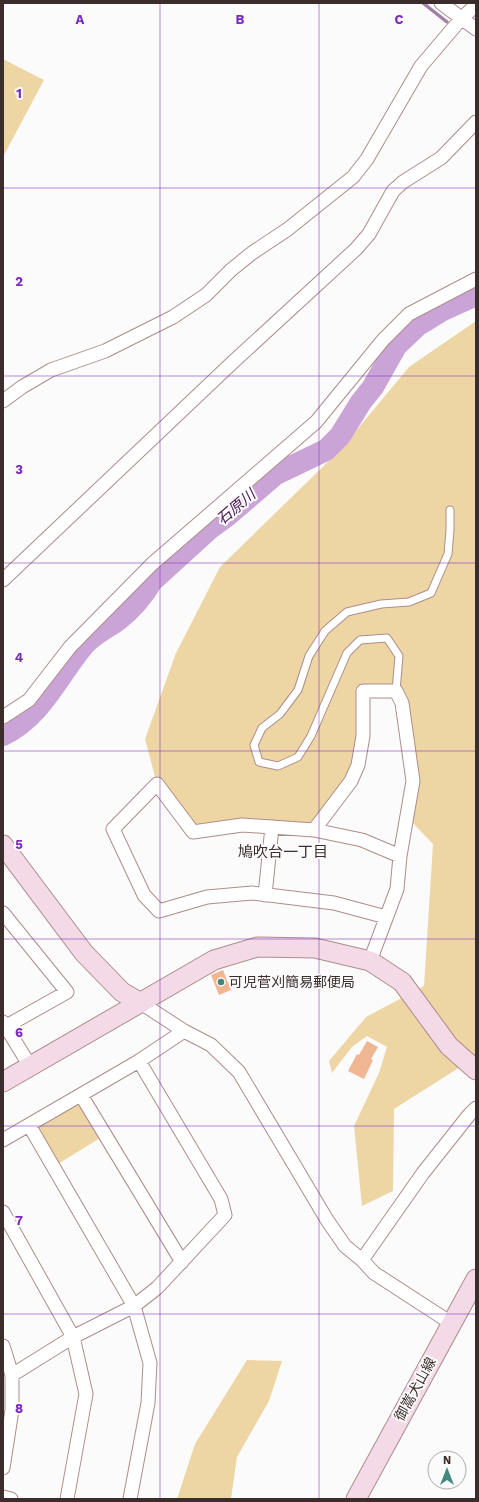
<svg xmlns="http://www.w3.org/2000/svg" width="479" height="1502" font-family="'Work Sans','Noto Sans JP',sans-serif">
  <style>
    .green { fill: #eed6a4 }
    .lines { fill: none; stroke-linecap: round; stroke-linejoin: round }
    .stream { stroke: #a080a4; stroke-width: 3.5 }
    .river { stroke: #cba4d7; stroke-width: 22 }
    .building { fill: #f0b692 }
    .lane-casing { stroke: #ad8d8b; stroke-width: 9 }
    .street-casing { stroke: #ad8d8b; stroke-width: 15 }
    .secondary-casing { stroke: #ad8d8b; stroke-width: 21 }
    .lane { stroke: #fff; stroke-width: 7 }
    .street { stroke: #fff; stroke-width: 13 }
    .secondary { stroke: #f4d9e7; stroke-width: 19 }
    .grid { fill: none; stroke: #7b2cbf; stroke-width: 1; stroke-opacity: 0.55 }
    .poi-dot { fill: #44887d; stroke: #fbfbfb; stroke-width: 1.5 }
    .labels { text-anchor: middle; stroke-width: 4; stroke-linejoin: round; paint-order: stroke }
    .poi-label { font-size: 14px; fill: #3a2d2c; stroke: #fbfbfb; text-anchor: start }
    .street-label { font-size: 14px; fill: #3a2d2c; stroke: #fbfbfb }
    .water-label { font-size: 15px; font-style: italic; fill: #461754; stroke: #fbfbfb }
    .neighbourhood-label { font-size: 15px; fill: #3a2d2c; stroke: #fbfbfb }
    .grid-label { font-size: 13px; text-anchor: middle; font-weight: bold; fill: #7b2cbf; stroke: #fbfbfb; stroke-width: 4; stroke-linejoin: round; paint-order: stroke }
  </style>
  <rect width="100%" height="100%" fill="#fbfbfb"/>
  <!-- green -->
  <path class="green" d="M3,59l41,21 -41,77z
    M476,321v736l-82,52 -1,82 -31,15 -8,-80 25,-53 8,-26 -20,-11 -15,11 -20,26 -3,-12 37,-44 58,-31 9,-142 -23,-24 5,-39 -19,-92 -33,2 -5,74 -44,65 -121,2 -36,-48 -12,-45 31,-86 44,-86 120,-117 69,-83z
    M81,1095l24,40 -52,32 -24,-42z
    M247,1360l35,1 -13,40 -32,56 -6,42h-54l18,-55z"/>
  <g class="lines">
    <!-- stream -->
    <path class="stream" d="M423,3l24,19"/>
    <!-- river -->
    <path class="river" d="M3,735c38,-18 55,-59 81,-90 10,-11 23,-17 34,-25 14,-11 25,-24 34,-39l56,-51 19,-14 49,-42 50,-24 14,-14 21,-34 12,-15 23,-41 21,-20 26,-16 33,-15"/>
  </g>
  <!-- building -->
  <path class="building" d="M223,970l8,20 -12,5 -8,-20z
    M367,1041l11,6 -7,12 2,1 -9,19 -16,-8 9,-17 2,1z"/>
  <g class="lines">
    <defs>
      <path id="lane" d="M396,691l3,-35 -12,-18 -27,2 -13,13 -36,83 -13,21 -20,9 -19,-4 -5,-17 8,-17 18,-14 18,-24 11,-34 16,-25 22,-19 34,-8 28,-2 22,-9 17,-39 2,-24v-20"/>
      <path id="street" d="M441,3l35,26
        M3,401l19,-14 29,-17 54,-19 68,-34 33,-22 25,-25 21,-17 36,-24 65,-52 14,-18 54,-93 40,-47 15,-14
        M3,580l230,-218 123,-113 13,-15 24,-43 10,-9 38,-24 35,-36
        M3,717l26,-17 41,-53 82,-83 164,-142 67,-82 26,-26 67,-35
        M314,830l37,-49 7,-16 5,-29v-45h33l6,12 11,78 -13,75 -3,33 -27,72
        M265,895l7,-68
        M3,913l64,79 -64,36
        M386,917l-52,-14 -82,-10 -45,4 -48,14 -15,-16 -31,-66 44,-45 36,48 49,-7 72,5 48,10 38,16
        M141,1003l43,28 27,14 28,27 88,148 18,26 17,14 12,13 77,50
        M3,1022l27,44
        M81,1095l101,167
        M29,1125l105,181 16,57 -2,40 -18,96
        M3,1140l136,-79 45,-30
        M3,1212l70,125 13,57 -19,105
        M362,1260l61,-87 46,-58 7,-7
        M3,1346l9,29v35l-9,58
        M12,1375l61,-38 61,-31 23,-18 68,-73 -4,-16 -82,-138
        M3,1497l8,2"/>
      <path id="secondary" d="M3,845l81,108 38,39 19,11
        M3,1082l211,-122 43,-13 58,1 55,13 32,21 47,64 27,24
        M356,1499l120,-220"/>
    </defs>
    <!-- lane casing -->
    <use href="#lane" class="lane-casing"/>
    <!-- street casing -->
    <use href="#street" class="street-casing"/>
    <!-- secondary casing -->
    <use href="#secondary" class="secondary-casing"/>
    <!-- lane -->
    <use href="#lane" class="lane"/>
    <!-- street -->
    <use href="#street" class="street"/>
    <!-- secondary -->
    <use href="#secondary" class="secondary"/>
  </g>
  <!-- grid -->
  <path class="grid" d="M160,3v1496M319,3v1496M3,188h473M3,376h473M3,563h473M3,751h473M3,939h473M3,1126h473M3,1314h473"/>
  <!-- markers -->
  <circle class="poi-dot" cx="221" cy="982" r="4"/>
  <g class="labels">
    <!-- poi labels -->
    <g class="poi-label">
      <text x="229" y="987">可児菅刈簡易郵便局</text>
    </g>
    <!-- street labels -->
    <g class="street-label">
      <text transform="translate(415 1389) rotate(-61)" y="5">御嵩犬山線</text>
    </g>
    <!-- water labels -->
    <g class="water-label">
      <text transform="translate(236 507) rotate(-40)" y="5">石原川</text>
    </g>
    <!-- neighbourhood labels -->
    <g class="neighbourhood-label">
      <text x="283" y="857">鳩吹台一丁目</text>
    </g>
  </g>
  <g class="grid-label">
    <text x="80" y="24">A</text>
    <text x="240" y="24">B</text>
    <text x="399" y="24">C</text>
    <text x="19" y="98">1</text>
    <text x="19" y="286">2</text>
    <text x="19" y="474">3</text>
    <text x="19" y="662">4</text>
    <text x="19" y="849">5</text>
    <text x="19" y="1037">6</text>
    <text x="19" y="1225">7</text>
    <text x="19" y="1413">8</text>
  </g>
  <!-- border -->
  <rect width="479" height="1502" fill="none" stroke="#3a2d2c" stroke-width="8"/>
  <!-- north arrow -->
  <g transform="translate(447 1470)"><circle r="19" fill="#fbfbfb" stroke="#aea9a8"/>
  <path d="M0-3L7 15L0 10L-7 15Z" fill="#44887d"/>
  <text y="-6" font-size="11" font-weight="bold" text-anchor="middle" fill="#3a2d2c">N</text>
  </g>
</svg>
